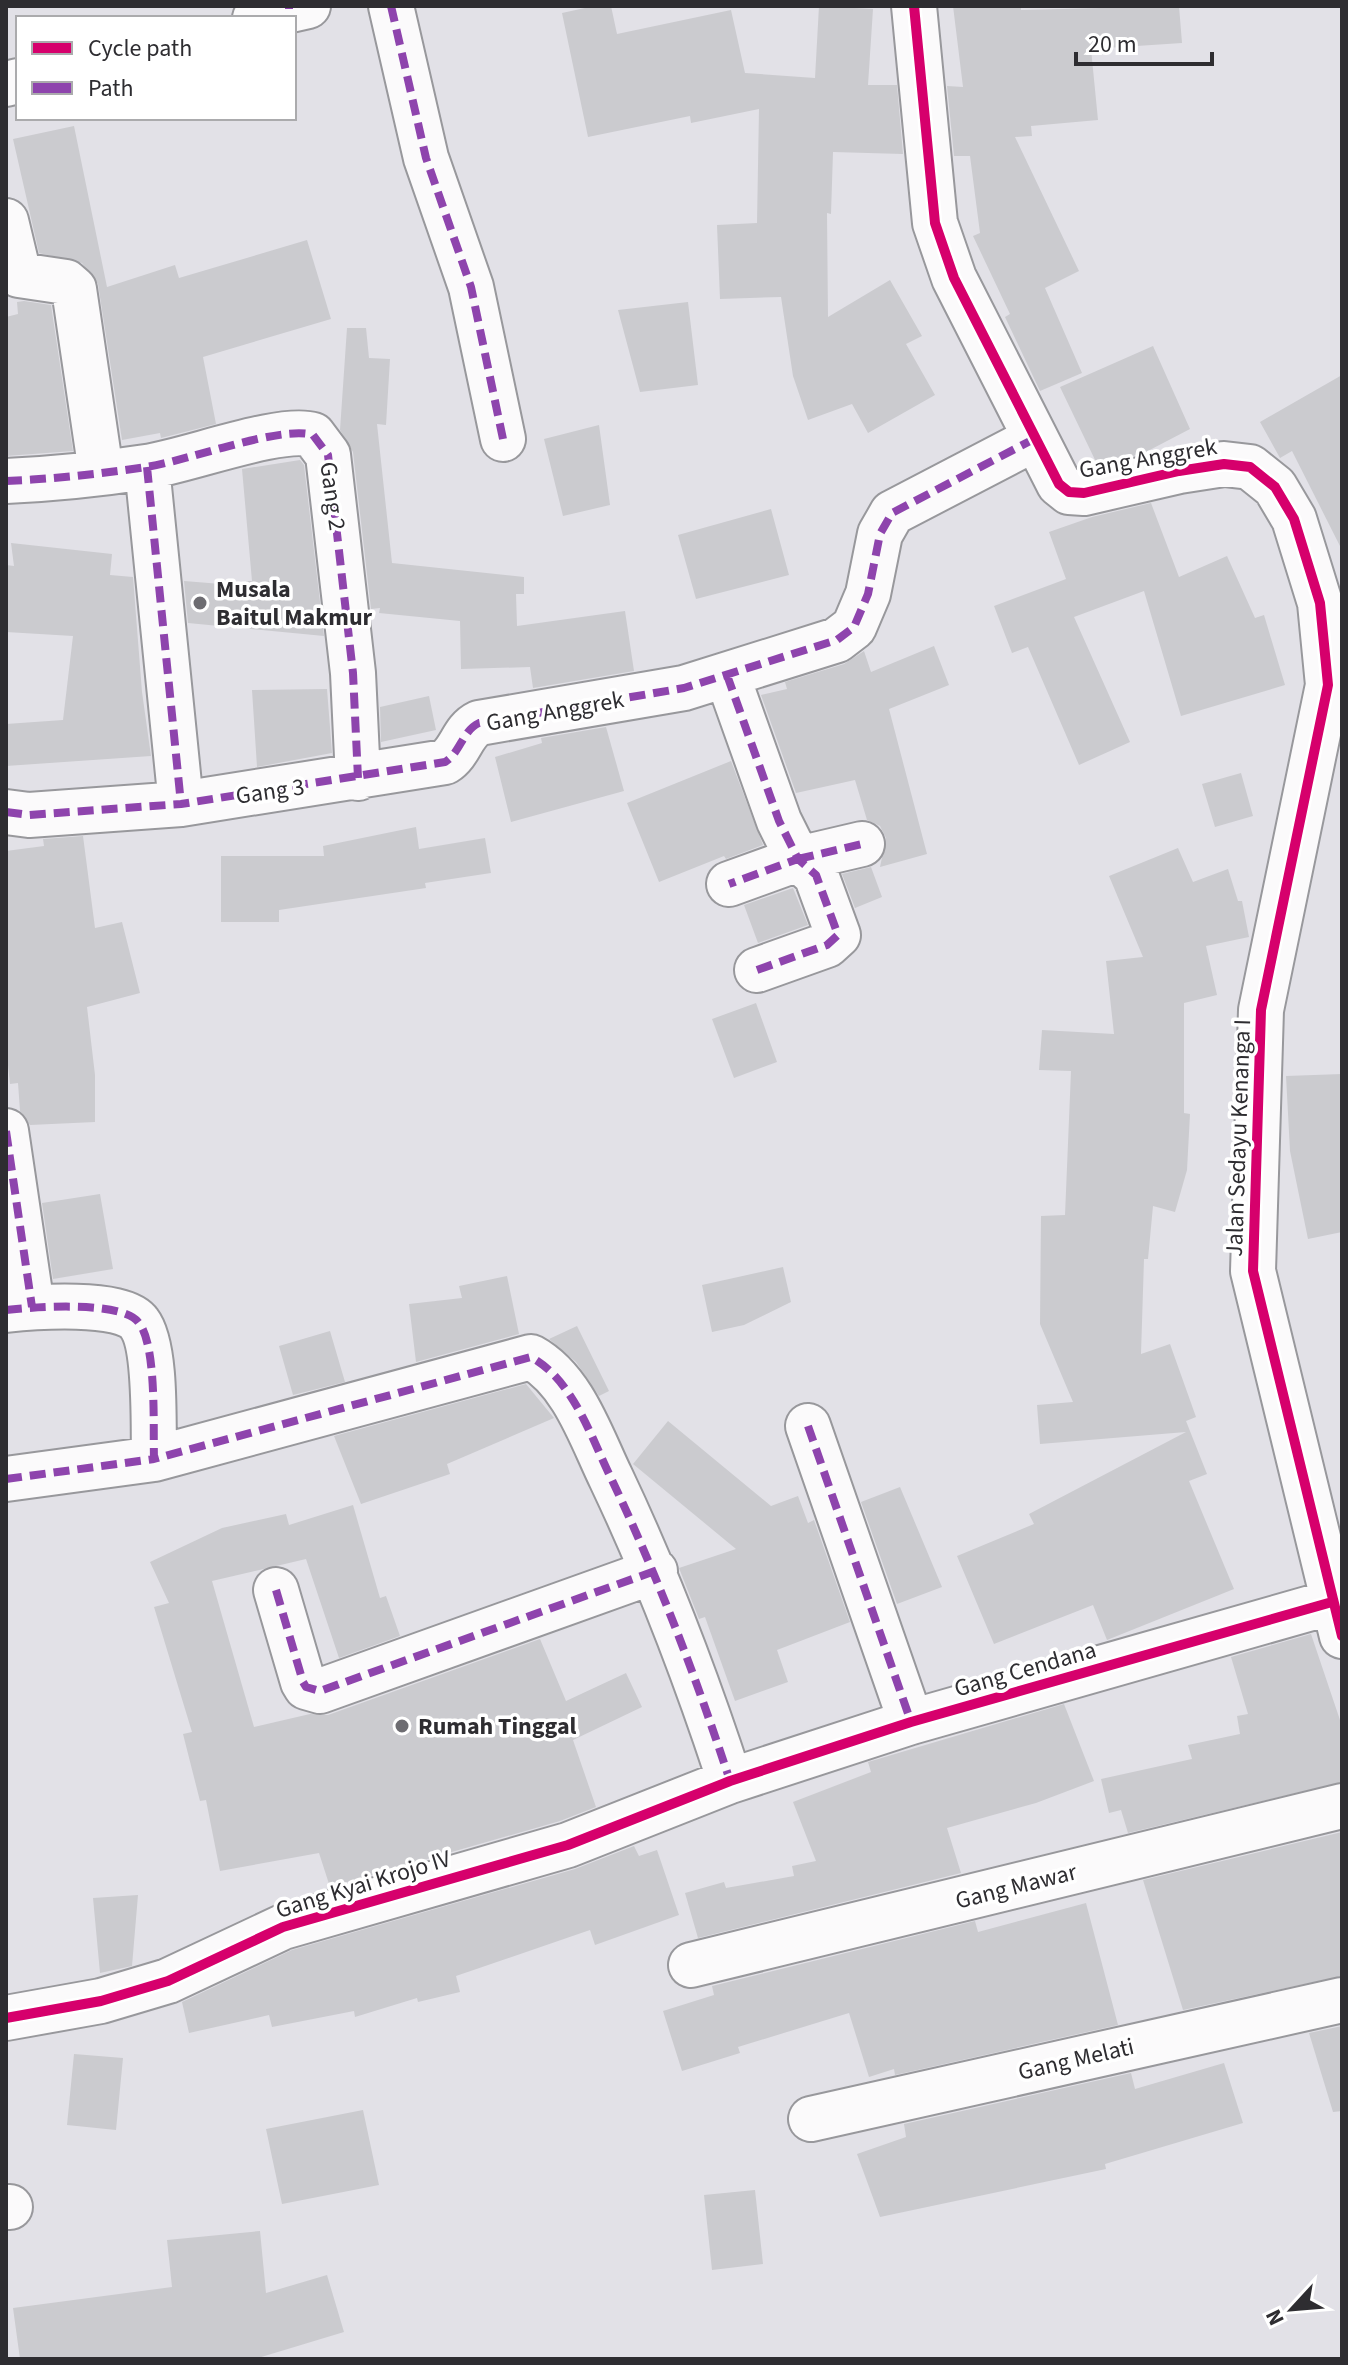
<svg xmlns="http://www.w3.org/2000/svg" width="1348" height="2365" font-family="'Source Sans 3',sans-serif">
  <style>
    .building { fill: #cbcbcf }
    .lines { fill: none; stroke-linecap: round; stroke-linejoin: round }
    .minor-casing { stroke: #98989c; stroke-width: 48 }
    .minor { stroke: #fbfafb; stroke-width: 44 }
    .quiet { stroke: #8e44ad; stroke-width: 8; stroke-dasharray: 16 8; stroke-linecap: butt }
    .cycleway-casing { stroke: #fff; stroke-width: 15 }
    .cycleway { stroke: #d6006c; stroke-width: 10 }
    .poi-dot { fill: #6d6c71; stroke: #fff; stroke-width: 3 }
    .labels { text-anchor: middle; stroke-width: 7; stroke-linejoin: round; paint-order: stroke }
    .street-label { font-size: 24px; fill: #2e2d31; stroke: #fff }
    .poi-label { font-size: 24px; font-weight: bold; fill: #2e2d31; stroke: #fff; text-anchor: start }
  </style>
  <rect width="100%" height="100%" fill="#e2e1e7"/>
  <!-- building -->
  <path class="building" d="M594,6h17l6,28 114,-24 14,63 70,5 4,-72 54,3 -5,76h29l6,69 -70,-2 -2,62 -4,-1 1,104 62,-37 32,56 -16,8 29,51 -67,38 -16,-29 -44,16 -15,-44 -12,-79 -61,2 -3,-74 40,-2 2,-114 -68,14 -1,-7 -102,21 -26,-124z
    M953,6h68v4l158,-4 3,37 -91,6 7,71 -67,6 1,10 -17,1 64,134 -34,17 37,85 -42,18 -35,-74 5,-3 -37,-78 7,-3 -10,-77h-16l-7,-70 16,1z
    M74,126l33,161 68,-22 4,13 128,-38 24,79 -128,38 13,67 -55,14 -1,-5 -38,7 -24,-156 -16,-21 -43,-10 -26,-114z
    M24,301l27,4 22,146 -67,5v-139l12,-3 -1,-12z
    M688,302l10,83 -58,7 -22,-82z
    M347,328h19l3,30 21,1 -4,66 -9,-1 15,139 132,14v17h-8l1,32 108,-15 9,60 -101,17 -3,-21 -69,2 -1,-48 -81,-8 1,-5 -9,1 -18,-157 -13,-22z
    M1153,346l37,83 -48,25 -45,10 -37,-77z
    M1342,375v175l-50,-99 -12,7 -20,-36z
    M599,425l11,80 -47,11 -19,-77z
    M300,460l4,5 20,171 -136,-13 -4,-42 62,5v-5h6l-10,-112z
    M1151,503l28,74 48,-21 28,62 9,-3 21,70 -104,31 -37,-125 -70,26 56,125 -51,23 -51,-118 -16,6 -18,-47 72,-27 -17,-47 43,-15z
    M771,509l18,66 -93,24 -18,-64z
    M11,543l101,11 -2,21 23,2 9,115 9,64 -145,10v-42l57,-4 10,-84 -67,-4v-67l8,1z
    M934,646l15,39 -60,24 38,145 -47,13 6,-29 -6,-12 -13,-6 -12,-40 -59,13 -35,-98 26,-6 -2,-7 59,-18 20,-13 7,21z
    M327,689l5,64 -75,14 -5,-77z
    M429,696l7,34 -55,12 -1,-35z
    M606,727l18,64 -113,31 -16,-65 47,-14 -1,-5z
    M731,761l32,84 -37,14 -2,-3 -65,26 -32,-79z
    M1241,773l12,43 -38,11 -13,-43z
    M416,827l3,22 66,-11 6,35 -66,10 1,5 -147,22v12h-58v-66h103l-1,-10z
    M83,836l12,92 27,-6 18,71 -53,14 8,68v47l-65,3 -10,-14 -2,-28 -8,1 -4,-38v-195l38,-5 -1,-7z
    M1178,848l15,34 35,-13 10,32h4l7,36 -43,9 11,49 -33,8v110l6,1 -3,56 -12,42 -22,-6 -5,53h-4l-3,95 29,-10 26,73 -10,4 21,53 -18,7 45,108 -127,51 -14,-35 -99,39 -37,-88 77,-32 -5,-10 157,-82 -146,12 -3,-39 36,-3 -33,-78 1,-108 24,-1 6,-144 -32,-1 3,-40 72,4 -8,-73 37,-4 -34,-81z
    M871,867l11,30 -27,11 -13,-34z
    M793,888l15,37 -50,18 -14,-38z
    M756,1003l21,59 -43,16 -22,-59z
    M1342,1074v158l-34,7 -18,-88 -4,-75z
    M100,1194l13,75 -60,10 -11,-76z
    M783,1267l8,35 -47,23 -32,7 -10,-47z
    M507,1276l12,58 -103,28 -7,-58 53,-6 -3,-12z
    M577,1326l32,65 -10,5 -23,-34 -27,-23z
    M330,1331l15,51 -52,13 -14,-49z
    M526,1384l28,34 -107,46 3,10 -89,30 -27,-68z
    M668,1421l103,85 27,-10 10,27 6,-3 36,102 -73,28 11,32 -53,19 -30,-84 -6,2 -20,-51 57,-19 -103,-85z
    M900,1487l42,100 -45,17 -36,-102z
    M353,1505l27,93 6,-2 14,40 -61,22 -33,-99 -94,22 42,146 56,-13 18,1 212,-76 26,62 60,-28 16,34 -69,33 23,67 -36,14 -230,66 -11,-34 -99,18 -14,-71 -6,1 -17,-67 9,-2 -38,-125 15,-4 -19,-41 72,-34 64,-14 3,11z
    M1311,1634l31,92v56l-214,51 -7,-23 -12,3 -8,-34 91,-20 -4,-14 52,-11 -3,-18 11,-2 -17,-57z
    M1064,1704l30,77 -58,22 -89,25 14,45 -263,65 -13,-45 39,-11 2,6 68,-12 -2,-10 24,-5 -23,-59 78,-30 -3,-10z
    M1342,1832v144l-159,34 -40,-130z
    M634,1846l5,10 18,-6 22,65 -84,30 -5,-15 -134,46 4,16 -42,10 -1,-4 -62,19 -1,-6 -82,16 -3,-12 -80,18 -7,-31 110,-52 283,-81z
    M138,1895l-6,71 -32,7 -7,-75z
    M1086,1903l32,122 -223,50 -1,-6 -25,8 -20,-64 -111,34 2,6 -58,18 -19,-60 51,-16 -2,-9 263,-65 3,11z
    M1342,2026v85l-9,1 -24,-79z
    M74,2054l49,4 -7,72 -49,-5z
    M1224,2063l19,60 -138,41 1,5 -226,48 -23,-63 49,-17 -2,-13 227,-51 4,16z
    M363,2110l16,75 -97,19 -16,-75z
    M755,2190l8,74 -51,6 -8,-75z
    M260,2231l6,62 61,-18 17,57 -86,26 -238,1 -7,-51 159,-21 -5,-47z"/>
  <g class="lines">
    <defs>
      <path id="minor" d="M391,6l35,152 45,129 32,152
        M914,6l21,217 19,55 105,206 10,8 15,1 95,-22 45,-7 26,3 25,20 19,32 26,84 8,82 -67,325 -8,261 89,365
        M255,18l53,-12
        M6,84l12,-3
        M6,221l13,54 47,7 8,7 27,183
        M147,467l34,337
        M6,481c47,-2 94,-7 140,-14 41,-6 135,-42 167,-32l15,20 25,218 5,105
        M727,675l52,146 19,38 -69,25
        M6,812l23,3 152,-11 264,-42c16,-10 17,-31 34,-39l205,-35 153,-48 17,-13 14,-33 12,-60 12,-21 142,-74
        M798,859l64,-15
        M757,970l70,-25 11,-10 -22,-60 -18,-16
        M6,1131l26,176
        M6,1310c27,-3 117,-10 133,13 18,23 14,105 15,136l377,-102c42,23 60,80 80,121 47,99 85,199 119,303
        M808,1426l103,296
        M6,1479l148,-20
        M276,1590l27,92 3,5 14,4 335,-120
        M691,1965l651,-159
        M6,2018l95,-17 67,-20 115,-54 285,-82 162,-64 181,-59 421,-120
        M811,2119l531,-119
        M6,2207h4"/>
    </defs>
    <!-- minor casing -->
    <use href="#minor" class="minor-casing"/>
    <!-- minor -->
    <use href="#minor" class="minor"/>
    <!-- quiet -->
    <path class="quiet" d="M289,6v3
      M391,6l35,152 45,129 32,152
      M147,467l34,337
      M6,481c47,-2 94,-7 140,-14 41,-6 135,-42 167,-32l15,20 25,218 5,105
      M727,675l52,146 19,38 -69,25
      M6,812l23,3 152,-11 264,-42c16,-10 17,-31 34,-39l205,-35 153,-48 17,-13 14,-33 12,-60 12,-21 142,-74
      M798,859l64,-15
      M757,970l70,-25 11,-10 -22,-60 -18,-16
      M6,1131l26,176
      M6,1310c27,-3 117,-10 133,13 18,23 14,105 15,136l377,-102c42,23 60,80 80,121 47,99 85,199 119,303
      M808,1426l103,296
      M6,1479l148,-20
      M276,1590l27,92 3,5 14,4 335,-120"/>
    <defs>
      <path id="cycleway" d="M914,6l21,217 19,55 105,206 10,8 15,1 95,-22 45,-7 26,3 25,20 19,32 26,84 8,82 -67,325 -8,261 89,365
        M6,2018l95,-17 67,-20 115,-54 285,-82 162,-64 181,-59 421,-120"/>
    </defs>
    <!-- cycleway casing -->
    <use href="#cycleway" class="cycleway-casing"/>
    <!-- cycleway -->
    <use href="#cycleway" class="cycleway"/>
  </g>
  <!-- markers -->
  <g class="poi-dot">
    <circle cx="200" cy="603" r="8"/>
    <circle cx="402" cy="1726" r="8"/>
  </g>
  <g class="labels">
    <!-- street labels -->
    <g class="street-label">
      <text transform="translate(1148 458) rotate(-10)" y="8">Gang Anggrek</text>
      <text transform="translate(333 496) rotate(82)" y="8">Gang 2</text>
      <text transform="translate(555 711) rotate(-10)" y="8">Gang Anggrek</text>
      <text transform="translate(270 791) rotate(-8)" y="8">Gang 3</text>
      <text transform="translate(1238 1138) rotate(-88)" y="8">Jalan Sedayu Kenanga I</text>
      <text transform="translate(1025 1669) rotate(-16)" y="8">Gang Cendana</text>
      <text transform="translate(363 1884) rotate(-17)" y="8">Gang Kyai Krojo IV</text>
      <text transform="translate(1016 1886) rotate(-14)" y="8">Gang Mawar</text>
      <text transform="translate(1076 2059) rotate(-13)" y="8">Gang Melati</text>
    </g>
    <!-- poi labels -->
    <g class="poi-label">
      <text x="216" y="597">Musala<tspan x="216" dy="28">Baitul Makmur</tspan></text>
      <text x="418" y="1734">Rumah Tinggal</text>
    </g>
  </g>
  <!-- border -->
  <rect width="1348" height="2365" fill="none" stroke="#2e2d31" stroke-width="16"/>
  <!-- legend -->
  <rect x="16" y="16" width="280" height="104" fill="#ffffff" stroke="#ababad" stroke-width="2"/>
  <rect x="32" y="42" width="40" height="12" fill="#d6006c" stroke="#ababad" stroke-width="2"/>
  <text x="88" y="56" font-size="24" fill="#2e2d31">Cycle path</text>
  <rect x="32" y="82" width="40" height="12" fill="#8e44ad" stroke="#ababad" stroke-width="2"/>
  <text x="88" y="96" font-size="24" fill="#2e2d31">Path</text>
  <!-- north arrow -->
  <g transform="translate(1292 2309) rotate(244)" stroke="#ffffff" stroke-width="6" paint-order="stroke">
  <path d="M0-6L14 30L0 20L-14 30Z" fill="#2e2d31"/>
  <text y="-12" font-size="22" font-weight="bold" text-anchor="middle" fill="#2e2d31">N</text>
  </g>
  <!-- scale -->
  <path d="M1076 52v12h136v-12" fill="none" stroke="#2e2d31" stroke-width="4"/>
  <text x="1088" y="52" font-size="24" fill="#2e2d31" stroke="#ffffff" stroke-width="6" paint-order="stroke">20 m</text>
</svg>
